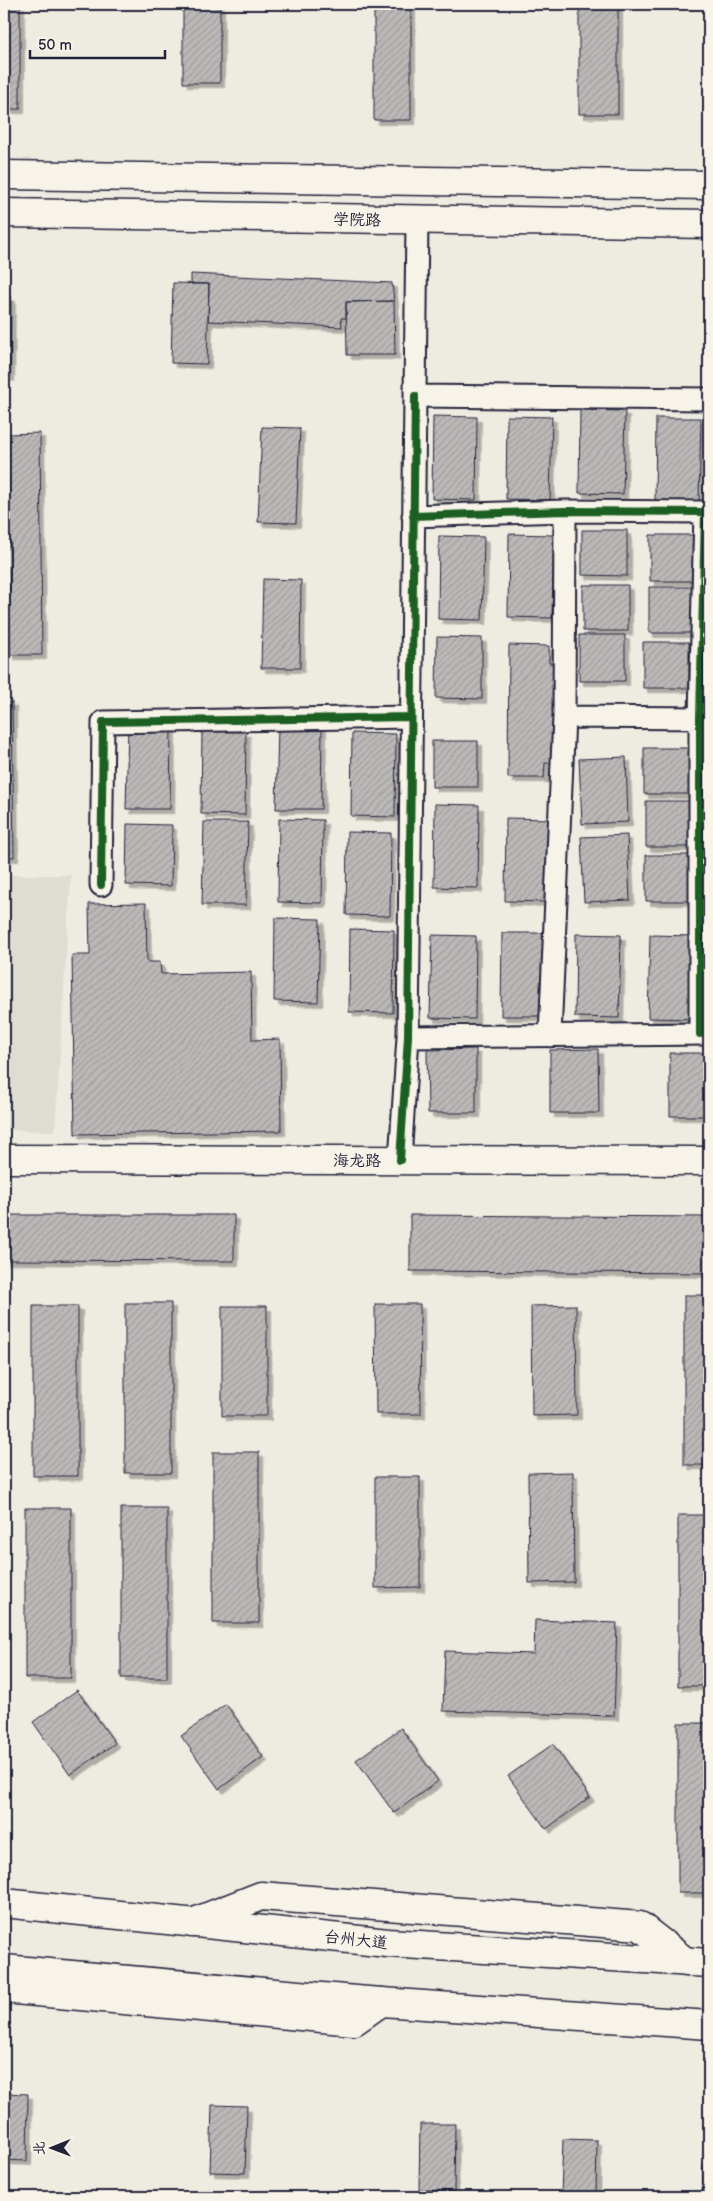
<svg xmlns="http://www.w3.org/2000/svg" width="713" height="2201" font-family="'Balsamiq Sans','LXGW WenKai TC',sans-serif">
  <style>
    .built { fill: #dfdcd4 }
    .building { fill: url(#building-hatch); stroke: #22223b; filter: url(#shadow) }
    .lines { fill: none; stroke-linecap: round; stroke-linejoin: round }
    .street-casing { stroke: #22223b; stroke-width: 25 }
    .secondary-casing { stroke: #22223b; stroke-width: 31 }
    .primary-casing { stroke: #22223b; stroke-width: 31 }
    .street { stroke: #f7f3e8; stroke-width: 21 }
    .secondary { stroke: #f7f3e8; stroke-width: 28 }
    .primary { stroke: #f7f3e8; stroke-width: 28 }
    .cycleway-casing { stroke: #f7f3e8; stroke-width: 11 }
    .cycleway { stroke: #1b5e20; stroke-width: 8 }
    .labels { text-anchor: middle; stroke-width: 4; stroke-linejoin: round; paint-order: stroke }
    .street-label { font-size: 16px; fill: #22223b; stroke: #f7f3e8 }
  </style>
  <defs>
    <pattern id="building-hatch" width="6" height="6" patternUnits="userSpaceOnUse" patternTransform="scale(1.25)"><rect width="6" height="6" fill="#bbb8b7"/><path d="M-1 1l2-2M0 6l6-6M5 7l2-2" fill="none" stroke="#a09e9e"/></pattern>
    <filter id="shadow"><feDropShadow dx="4.5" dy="4.5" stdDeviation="0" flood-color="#0004"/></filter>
  </defs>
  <rect width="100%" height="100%" fill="#eeebe1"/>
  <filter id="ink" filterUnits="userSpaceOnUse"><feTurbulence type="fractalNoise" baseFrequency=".02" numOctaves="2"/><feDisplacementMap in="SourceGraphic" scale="10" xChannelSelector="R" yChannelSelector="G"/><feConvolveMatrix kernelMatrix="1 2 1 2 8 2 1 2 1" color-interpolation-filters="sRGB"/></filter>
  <g filter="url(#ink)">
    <!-- built -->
    <path class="built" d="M4,875h67l-16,256 -51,-1z"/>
    <!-- building -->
    <path class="building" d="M4,4h16v105h-16z
      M183,4h37v79h-37z
      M374,4h37v116h-37z
      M579,4h39v110h-39z
      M191,274l201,9 2,18 -48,1v16h-5l1,9 -134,-6 1,-37h-18z
      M173,283l36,1 -2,80 -36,-1z
      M4,296l7,1 -1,80 -6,-1z
      M394,301l1,54h-48l-1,-53z
      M580,410l45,1 -2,83 -44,-1z
      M433,416l44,1 -1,83 -44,-1z
      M507,416l45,1 -2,83 -44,-1z
      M656,418h45l-2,83h-44z
      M262,427l38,1 -4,95 -38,-1z
      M40,433l2,222h-32l-2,-221z
      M582,530h45v46l-45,-1z
      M509,534l45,1 -2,83 -44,-1z
      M650,535h46v46h-46z
      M439,536l45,1 -2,83 -44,-1z
      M263,579l38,1 -1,88h-39z
      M583,585h45v46h-45z
      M649,587h46v46h-46z
      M579,635h46v46h-46z
      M437,637l45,1v61l-46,-1z
      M643,642h46v46h-46z
      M509,645l40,1v17h8v100h-12l-1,15h-36z
      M4,702h8l2,155h-10z
      M128,726h43l-1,83h-44z
      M278,726h44l-1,83h-45z
      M202,731l44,1 -1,83 -44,-1z
      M352,733l44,1 -1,83 -44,-1z
      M432,741h46v46h-46z
      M644,748h46v46h-46z
      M626,757l2,65 -46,2 -3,-65z
      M646,801h46v46h-46z
      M435,804l44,1 -1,83 -44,-1z
      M506,818l45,1 -2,83 -44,-1z
      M279,819l44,1 -1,83 -44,-1z
      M204,822h44l-2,83h-44z
      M127,824l45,1 -1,61 -45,-1z
      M347,832l44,1 -1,83 -44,-1z
      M627,835l3,65 -46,2 -3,-65z
      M646,855h46v46h-46z
      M146,903l1,59h13l1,12 90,-2 1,68 28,-1 1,92 -206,3 -3,-179h18l-1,-51z
      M275,918l45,1 -2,83 -44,-1z
      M350,929l44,1 -1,83 -44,-1z
      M502,933h44l-1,83h-44z
      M576,934l45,1 -2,83 -44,-1z
      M432,935l44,1 -1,83 -45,-1z
      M650,935l44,1 -1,83 -45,-1z
      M476,1049v64h-48l-1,-63z
      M598,1049l1,64h-49v-63z
      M670,1053h39v63h-39z
      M4,1215h230v46l-230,-1z
      M410,1215l299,2v56l-299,-2z
      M684,1295h25v170h-25z
      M125,1303h46v170h-46z
      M375,1304h45l1,110h-45z
      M576,1305l1,110 -45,1 -1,-110z
      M33,1306h45v170h-45z
      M222,1306h45v110h-45z
      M213,1452h46v171h-46z
      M573,1472l1,110 -45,1 -1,-110z
      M375,1477h45v110l-45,1z
      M25,1508h46v170h-46z
      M121,1508h46v170h-46z
      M678,1515h31v171h-31z
      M535,1620l82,3 -3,93 -171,-5 2,-60 89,3z
      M77,1690l38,53 -45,32 -37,-53z
      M226,1704l37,53 -44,32 -38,-53z
      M678,1723h31v170h-31z
      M401,1728l37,53 -44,32 -38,-53z
      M553,1744l37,53 -44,32 -38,-53z
      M4,2093l24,1 -1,67 -23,-1z
      M212,2105l35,1 -2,67 -35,-1z
      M420,2124h35l-1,67 -35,-1z
      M563,2139l34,1 -1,57h-35z
      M703,2166h6v31h-6z"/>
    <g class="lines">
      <defs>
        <path id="street" d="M417,220l-2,176 294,3
          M413,516l152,-5 140,1 -5,205v317
          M564,717l145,1
          M101,885l2,-163 308,-5
          M550,1036l14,-319 1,-206
          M408,1037l301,-3
          M400,1160l8,-123 7,-641"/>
        <path id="secondary" d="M4,175l705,10
          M4,213l705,11
          M4,1159l705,2
          M192,1923l69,-27 379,30 46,36
          M4,1989l350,32 27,-19"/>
        <path id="primary" d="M4,1903l384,40 321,20
          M4,1969l364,32 341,24"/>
      </defs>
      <!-- street casing -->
      <use href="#street" class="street-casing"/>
      <!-- secondary casing -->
      <use href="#secondary" class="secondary-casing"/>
      <!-- primary casing -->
      <use href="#primary" class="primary-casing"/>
      <!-- street -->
      <use href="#street" class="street"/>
      <!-- secondary -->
      <use href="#secondary" class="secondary"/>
      <!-- primary -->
      <use href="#primary" class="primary"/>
      <defs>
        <path id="cycleway" d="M413,516l152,-5 140,1 -5,205v317
          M101,885l2,-163 308,-5
          M400,1160l8,-123 7,-641"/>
      </defs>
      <!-- cycleway casing -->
      <use href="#cycleway" class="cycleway-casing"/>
      <!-- cycleway -->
      <use href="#cycleway" class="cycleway"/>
    </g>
  </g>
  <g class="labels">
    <!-- street labels -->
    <g class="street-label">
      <text transform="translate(357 219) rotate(1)" y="6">学院路</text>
      <text x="357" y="1166">海龙路</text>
      <text transform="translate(356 1939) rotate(6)" y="6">台州大道</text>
    </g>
  </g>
  <!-- margin -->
  <rect width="713" height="2201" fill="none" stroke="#f7f3e8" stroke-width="20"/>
  <rect x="10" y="10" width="693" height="2181" fill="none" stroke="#22223b" stroke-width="2" filter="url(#ink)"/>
  <!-- north arrow -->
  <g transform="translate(52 2148) rotate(269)" stroke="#f7f3e8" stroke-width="4" paint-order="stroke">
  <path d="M0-4L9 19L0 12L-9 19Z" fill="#22223b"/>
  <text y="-8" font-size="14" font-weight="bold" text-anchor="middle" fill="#22223b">北</text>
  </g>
  <!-- scale -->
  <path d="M30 50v8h135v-8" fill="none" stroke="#22223b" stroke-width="2.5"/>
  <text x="38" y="50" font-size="15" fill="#22223b" stroke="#f7f3e8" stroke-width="4" paint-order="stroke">50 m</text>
</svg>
